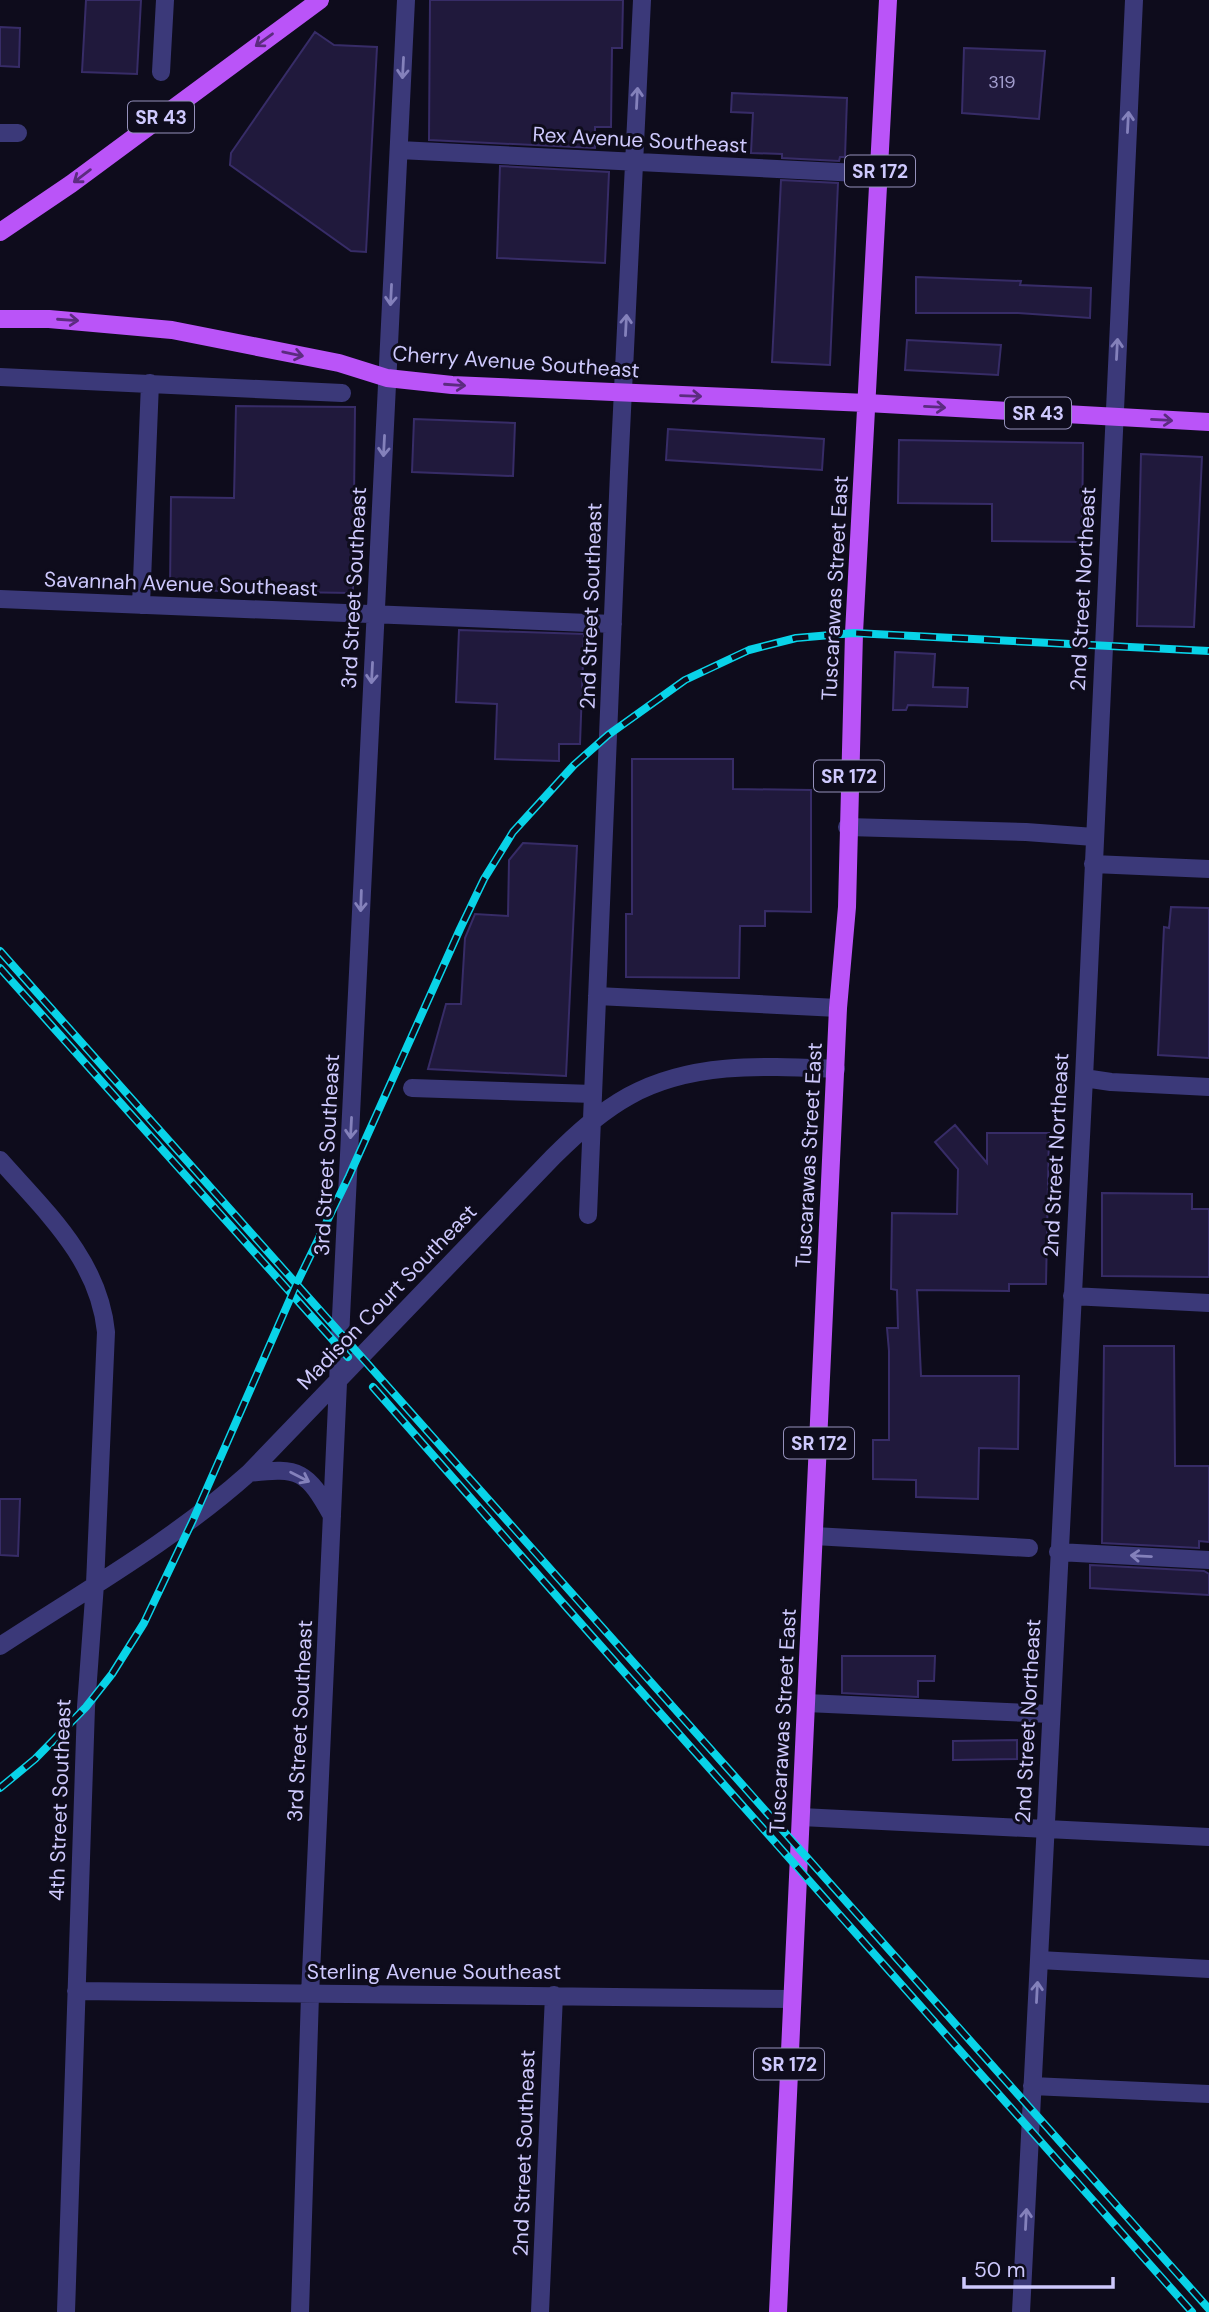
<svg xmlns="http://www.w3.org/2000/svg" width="1209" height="2312" font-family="'DM Sans',sans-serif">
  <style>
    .building { fill: #20193c; stroke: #372c67; stroke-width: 2 }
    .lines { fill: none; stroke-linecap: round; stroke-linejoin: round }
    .minor { stroke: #3b3979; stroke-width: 18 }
    .major { stroke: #ba54f8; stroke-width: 18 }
    .rail-casing { stroke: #09d3e8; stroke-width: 8 }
    .rail { stroke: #0e0c1c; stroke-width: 5; stroke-dasharray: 16; stroke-linecap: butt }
    .oneway { stroke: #5b2c7f }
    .oneway2 { stroke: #8481bb }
    .labels { text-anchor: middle; stroke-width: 6; stroke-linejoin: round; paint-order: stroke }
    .number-label { font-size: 18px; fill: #a29dcd }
    .shield { fill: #0e0c1c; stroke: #9490ba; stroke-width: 2 }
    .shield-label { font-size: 19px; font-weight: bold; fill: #cec9fd }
    .street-label { font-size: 21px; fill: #cec9fd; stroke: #0e0c1c }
  </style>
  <rect width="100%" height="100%" fill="#0e0c1c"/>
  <!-- building -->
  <path class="building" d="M86,0h55l-4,74 -55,-2z
    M430,0h193l-1,48h-10l-1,79h-16v21l-166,-8z
    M0,27l20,1 -1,39 -19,-1z
    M315,32l19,13 43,2 -11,205 -15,-1 -121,-86 1,-12z
    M964,48l81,3 -6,68 -77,-6z
    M732,93l115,5 -2,59h-5l-1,4 -57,-3v-4l-31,-1 2,-40 -22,-1z
    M500,166l109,6 -4,91 -108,-5z
    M781,180l57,3 -8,182 -58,-3z
    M916,277l105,4 -1,4 71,3 -1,30 -72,-5h-102z
    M907,340l94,5 -3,30 -93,-5z
    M236,406l119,1 -2,186 -183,-3 1,-93 63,1z
    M414,419l101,4 -2,53 -101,-4z
    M668,429l156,10 -2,31 -156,-10z
    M899,440l184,3 -1,99 -90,-1v-37l-94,-1z
    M1141,454l61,3 -8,170 -57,-1z
    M459,630l125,4 -4,110h-21v17l-64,-2 2,-55 -41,-2z
    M895,652l40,2 -2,33 35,1 -1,19 -59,-2 -2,5h-13z
    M632,759h101v30l78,1v122l-46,-1v15h-25l-1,52 -113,-1v-63h6z
    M523,843l54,3 -11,230 -138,-7 18,-65h15l4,-66 10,-24 33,2 1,-56z
    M1171,907l38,1v150l-51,-3 6,-128 5,1z
    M955,1125l32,38v-30h62l-3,151h-37v7l-92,-1 4,86h98l-1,73 -39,-1 -1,51 -62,-2v-17l-43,-1v-39h16v-89l-2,-23h11l-1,-38 -6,-1 1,-76 65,1 1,-45 -23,-27z
    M1102,1193l90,1v15h17v68l-107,-1z
    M1104,1346h70l1,120h34v76l-10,-1v7l-97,-5z
    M0,1499h20l-2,57 -18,-1z
    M1090,1565l114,6 5,3v21l-119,-7z
    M842,1656h93l-1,25h-16v16l-76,-4z
    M1017,1740v19l-64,1v-19z"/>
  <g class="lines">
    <!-- minor -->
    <path class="minor" d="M161,72l4,-72
      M0,133h18
      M399,150l480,24
      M0,377l342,16
      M0,599l613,25
      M141,605l9,-222
      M847,827l179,5 68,5
      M1093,864l116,5
      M597,996l241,12
      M1084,1078l27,4 98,5
      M412,1088l181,6
      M0,1160c46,52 99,100 106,172l-11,252 -9,123 -20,605
      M588,1215l31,-743 23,-472
      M1072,1296l137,7
      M249,1473c51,-6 58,-2 83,43
      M814,1536l215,12
      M1058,1552l151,8
      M0,1646c84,-55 174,-106 249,-173l304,-316c23,-23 47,-45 76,-61 63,-35 138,-30 207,-27
      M806,1703l245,11
      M801,1817l408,20
      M1039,1960l170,9
      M76,1991l716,8
      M1032,2086l177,8
      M300,2312l10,-317 31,-678 65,-1317
      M540,2312l14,-317
      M1021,2312l63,-1234 50,-1078"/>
    <!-- major -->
    <path class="major" d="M0,232l71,-48 249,-184
      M0,319h49l123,11 167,33 48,15 65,7 415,18 342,19
      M778,2312l60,-1304 9,-101 7,-274 34,-633"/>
    <defs>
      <path id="rail" d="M0,951l1209,1358
        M0,968l348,389
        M373,1387l195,222 624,703
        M0,1788l35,-29 51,-52 26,-33 32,-51 49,-103 104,-237 52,-107 111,-247 24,-50 29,-47 61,-67 34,-30 77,-55 64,-30 47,-12 58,-5 355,18"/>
    </defs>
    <!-- rail casing -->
    <use href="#rail" class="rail-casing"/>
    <!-- rail -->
    <use href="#rail" class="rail"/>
  </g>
  <!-- one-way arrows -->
  <defs><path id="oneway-shaft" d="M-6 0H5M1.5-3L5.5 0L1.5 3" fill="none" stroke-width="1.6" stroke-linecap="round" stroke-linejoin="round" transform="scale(1.75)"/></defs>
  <g class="oneway">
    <use href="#oneway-shaft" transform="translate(264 40) rotate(144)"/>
    <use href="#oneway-shaft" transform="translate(82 176) rotate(143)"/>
    <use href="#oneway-shaft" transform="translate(68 320) rotate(4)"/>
    <use href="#oneway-shaft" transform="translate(293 354) rotate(12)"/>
    <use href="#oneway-shaft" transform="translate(455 385) rotate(4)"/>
    <use href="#oneway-shaft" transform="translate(691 396) rotate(2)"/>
    <use href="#oneway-shaft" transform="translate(935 407) rotate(3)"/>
    <use href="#oneway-shaft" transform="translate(1162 420) rotate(3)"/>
  </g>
  <g class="oneway2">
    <use href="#oneway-shaft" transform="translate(403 68) rotate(93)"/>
    <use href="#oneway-shaft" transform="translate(637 98) rotate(-87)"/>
    <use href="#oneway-shaft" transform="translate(1128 122) rotate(-87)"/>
    <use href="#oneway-shaft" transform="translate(391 295) rotate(93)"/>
    <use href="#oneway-shaft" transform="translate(626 325) rotate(-87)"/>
    <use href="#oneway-shaft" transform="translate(1117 349) rotate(-87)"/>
    <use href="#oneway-shaft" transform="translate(384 446) rotate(93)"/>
    <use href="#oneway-shaft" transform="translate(372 673) rotate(93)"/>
    <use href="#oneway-shaft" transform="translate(361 901) rotate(92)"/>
    <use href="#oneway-shaft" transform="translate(351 1128) rotate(93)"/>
    <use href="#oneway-shaft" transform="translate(300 1477) rotate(27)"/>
    <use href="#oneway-shaft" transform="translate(1141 1556) rotate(-177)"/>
    <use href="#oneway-shaft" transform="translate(1037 1992) rotate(-87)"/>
    <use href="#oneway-shaft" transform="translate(1026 2219) rotate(-87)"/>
  </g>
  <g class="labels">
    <!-- number labels -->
    <g class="number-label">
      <text x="1002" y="88">319</text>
    </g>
    <!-- shield labels -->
    <g class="shield">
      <rect x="128" y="101.5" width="66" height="31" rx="5"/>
      <rect x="845" y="155.5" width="70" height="31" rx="5"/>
      <rect x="1005" y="397.5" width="66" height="31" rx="5"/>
      <rect x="814" y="760.5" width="70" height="31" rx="5"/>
      <rect x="784" y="1427.5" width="70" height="31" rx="5"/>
      <rect x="754" y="2048.5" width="70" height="31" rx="5"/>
    </g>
    <g class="shield-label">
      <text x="161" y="124">SR 43</text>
      <text x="880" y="178">SR 172</text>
      <text x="1038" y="420">SR 43</text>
      <text x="849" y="783">SR 172</text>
      <text x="819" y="1450">SR 172</text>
      <text x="789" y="2071">SR 172</text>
    </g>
    <!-- street labels -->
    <g class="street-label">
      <text transform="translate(640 140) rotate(3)" y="7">Rex Avenue Southeast</text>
      <text transform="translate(516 362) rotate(4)" y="7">Cherry Avenue Southeast</text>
      <text transform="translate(181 584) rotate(2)" y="7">Savannah Avenue Southeast</text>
      <text transform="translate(354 588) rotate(-87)" y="7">3rd Street Southeast</text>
      <text transform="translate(835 588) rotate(-87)" y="7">Tuscarawas Street East</text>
      <text transform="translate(1083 589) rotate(-87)" y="7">2nd Street Northeast</text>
      <text transform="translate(591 606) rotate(-88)" y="7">2nd Street Southeast</text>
      <text transform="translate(327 1155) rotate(-87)" y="7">3rd Street Southeast</text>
      <text transform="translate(809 1155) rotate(-87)" y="7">Tuscarawas Street East</text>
      <text transform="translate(1056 1155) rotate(-87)" y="7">2nd Street Northeast</text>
      <text transform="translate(387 1297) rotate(-46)" y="7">Madison Court Southeast</text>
      <text transform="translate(300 1721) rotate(-87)" y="7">3rd Street Southeast</text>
      <text transform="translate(783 1721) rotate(-87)" y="7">Tuscarawas Street East</text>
      <text transform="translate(1028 1721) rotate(-87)" y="7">2nd Street Northeast</text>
      <text transform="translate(60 1800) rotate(-88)" y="7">4th Street Southeast</text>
      <text x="434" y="1979">Sterling Avenue Southeast</text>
      <text transform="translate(524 2153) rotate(-88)" y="7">2nd Street Southeast</text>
    </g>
  </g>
  <!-- scale -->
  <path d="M964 2277v10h149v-10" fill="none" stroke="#cec9fd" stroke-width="3.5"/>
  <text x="974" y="2277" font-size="21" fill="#cec9fd" stroke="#0e0c1c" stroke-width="5" paint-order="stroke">50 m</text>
</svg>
